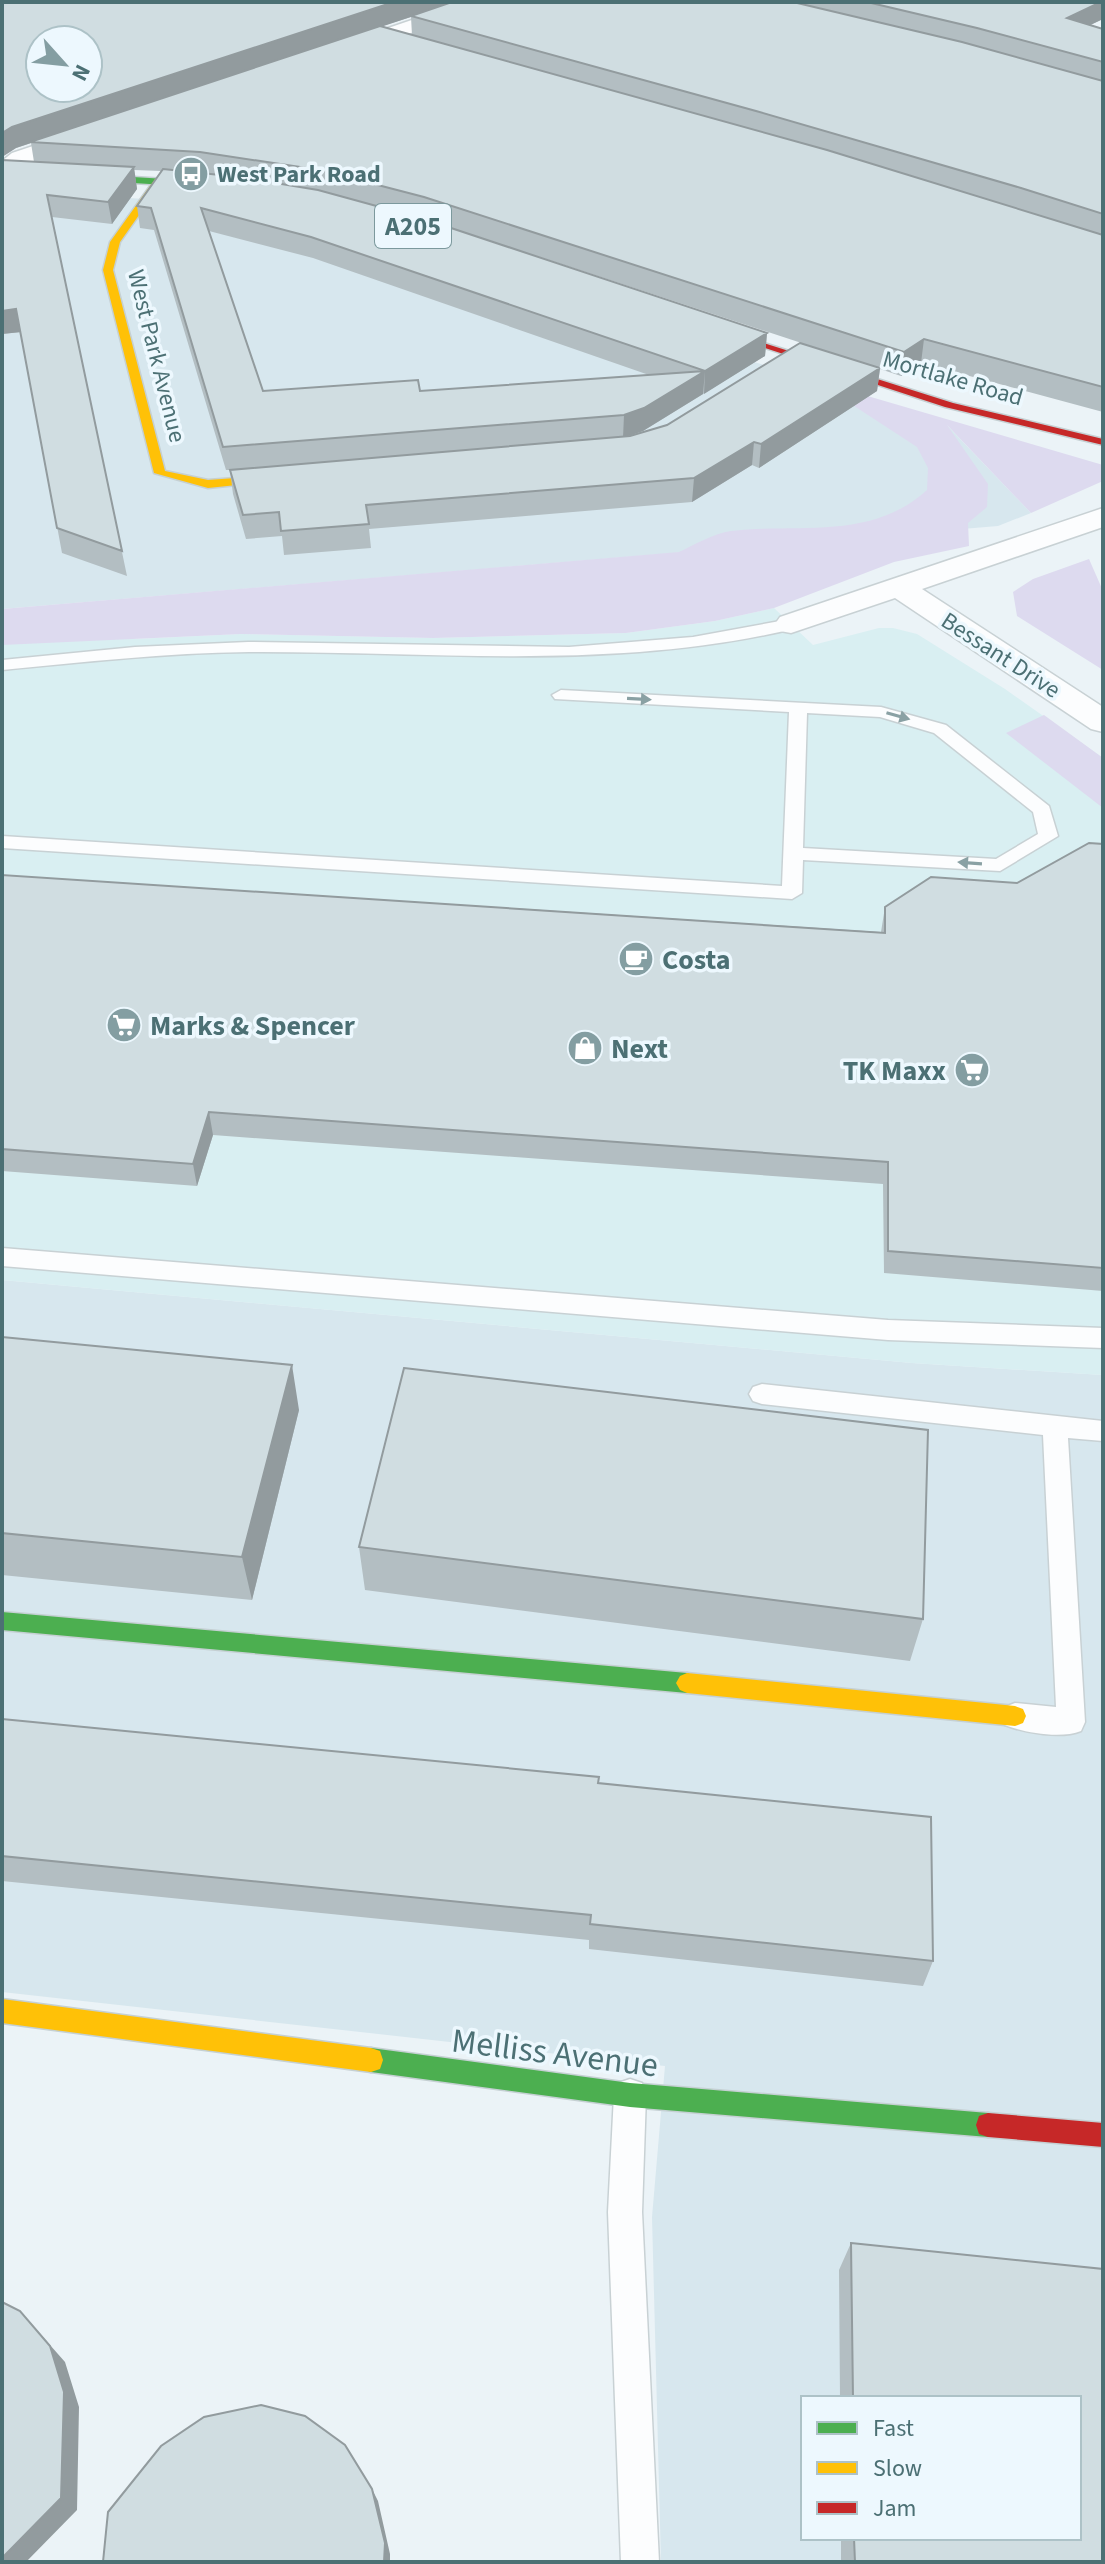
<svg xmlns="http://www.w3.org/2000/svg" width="1105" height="2564" font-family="'Source Sans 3',sans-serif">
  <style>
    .residential { fill: #d7e7ee; fill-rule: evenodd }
    .commercial { fill: #d9eff2 }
    .green { fill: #dddaef }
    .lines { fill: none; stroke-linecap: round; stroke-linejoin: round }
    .lane-casing { stroke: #c8d1d4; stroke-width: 3 }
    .street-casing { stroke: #c8d1d4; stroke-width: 3 }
    .fast-casing { stroke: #c5d0d3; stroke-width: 3 }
    .slow-casing { stroke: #c5d0d3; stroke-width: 3 }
    .jam-casing { stroke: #c5d0d3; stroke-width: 3 }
    .lane { fill: #fcfdfe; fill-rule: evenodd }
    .street { fill: #fcfdfe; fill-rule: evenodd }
    .fast { fill: #4caf50; fill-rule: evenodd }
    .slow { fill: #ffc107; fill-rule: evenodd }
    .jam { fill: #c62828; fill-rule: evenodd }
    .wall { fill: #b3bec2; fill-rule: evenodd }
    .shaded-wall { fill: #929b9e }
    .building { fill: #d0dde1; stroke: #929b9e; stroke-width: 2; fill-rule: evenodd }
    .oneway { fill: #8aa1a4 }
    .labels { text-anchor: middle; stroke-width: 7; stroke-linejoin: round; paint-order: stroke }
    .far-poi-label { font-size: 24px; font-weight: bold; fill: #4c7074; stroke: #edf8fe; text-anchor: start }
    .far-street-label { font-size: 24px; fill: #4c7074; stroke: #edf8fe }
    .shield { fill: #edf8fe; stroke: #7c999d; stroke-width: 2 }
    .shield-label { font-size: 26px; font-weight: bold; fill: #4c7074 }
    .poi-label { font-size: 28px; font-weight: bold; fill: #4c7074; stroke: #edf8fe; text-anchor: start }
    .near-street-label { font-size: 34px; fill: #4c7074; stroke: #edf8fe }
  </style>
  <rect width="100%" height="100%" fill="#ebf3f7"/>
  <!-- residential -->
  <path class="residential" d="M2,189l241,17 698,213 90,94 -33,13 -996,83z
    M2,1280l910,83 191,12v1187h-442l-9,-345 13,-151 -663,-74zM803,2398h276v140h-276z"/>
  <!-- commercial -->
  <path class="commercial" d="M774,608l39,37 66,-17h14l24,6 88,55 98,69v617l-191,-12 -910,-83v-671l133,30 106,-5 192,4 193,-5 89,-12z"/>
  <!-- green -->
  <path class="green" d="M847,390l256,75v16l-72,32 -84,-88 41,59 -1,23 -19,16 1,23 -75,16 -120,46 -59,13 -89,12 -193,5 -192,-4 -239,11v-36l677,-57c15,-7 35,-19 52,-21 68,-8 140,10 196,-41l1,-22 -11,-21 -69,-45z
    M1089,559l14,32v79l-86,-54 -4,-24 20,-13z
    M1044,715l59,43v50l-97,-75z"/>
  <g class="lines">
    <defs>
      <path id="lane" d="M791,619l6,1 3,4 -3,4c-180,44 -365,23 -548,24 -83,1 -165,10 -247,18v-10l133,-13 113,-5 321,5 124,-10z
        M561,690l320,17 65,18 103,81 9,30 -58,35 -197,-11 -1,33 -10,6 -790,-51v-12l780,50 7,-174 -234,-13 -3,-4zM807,713l73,4 54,16 99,79 5,22 -42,25 -193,-11z
        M2,1248l886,72 215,8v20l-215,-8 -886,-74z
        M762,1384l341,37v20l-35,-3 17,284 -4,9c-20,8 -56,2 -76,-6l-4,-9 4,-9 10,-4 41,4 -13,-272 -281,-31 -9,-3 -4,-7 4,-7z
        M630,2079l12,4 4,12 -4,117 17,350h-38l-13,-350 6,-117 4,-12z"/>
      <path id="street" d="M465,2h29l-3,4 -142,48 -7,2 -10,-6 3,-4z
        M87,128l8,2 3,5 -3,5 -56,18 -28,19 -9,2v-18l10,-8z
        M1103,508v19l-181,62 181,118v25l-12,-3 -196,-131 -104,35 -11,-2 -5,-7 5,-7z"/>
      <path id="fast" d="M2,169l213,13 5,3 -5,3 -213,-13z
        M2,1612l685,61 7,3 4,7 -4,7 -7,3 -685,-63z
        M371,2048l259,35 358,30 9,3 3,9 -3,9 -9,3 -358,-30 -259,-35 -9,-3 -3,-9 3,-9z"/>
      <path id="slow" d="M155,179l8,2 -43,61 -7,28 52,201 43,9 83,-6 4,1v4l-87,9 -54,-15 -51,-203 7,-28z
        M687,1673l328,33 8,3 3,7 -3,7 -8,3 -328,-33 -7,-3 -4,-7 4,-7z
        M2,1999l369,49 9,3 3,9 -3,9 -9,3 -369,-49z"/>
      <path id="jam" d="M707,325l246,78 150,36v6l-158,-38 -238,-78z
        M988,2113l115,10v24l-115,-10 -9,-3 -3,-9 3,-9z"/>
    </defs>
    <!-- lane casing -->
    <use href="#lane" class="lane-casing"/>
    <!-- street casing -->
    <use href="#street" class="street-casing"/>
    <!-- fast casing -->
    <use href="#fast" class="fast-casing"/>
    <!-- slow casing -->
    <use href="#slow" class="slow-casing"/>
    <!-- jam casing -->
    <use href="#jam" class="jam-casing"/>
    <!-- lane -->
    <use href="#lane" class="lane"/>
    <!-- street -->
    <use href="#street" class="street"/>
    <!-- fast -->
    <use href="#fast" class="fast"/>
    <!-- slow -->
    <use href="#slow" class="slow"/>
    <!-- jam -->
    <use href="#jam" class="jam"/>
  </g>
  <!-- wall -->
  <path class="wall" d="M2,2h1101v17l-13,6 13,4v383l-182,-49 -20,13 -21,-7 -3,22 -118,77 -7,-3 -60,37 -323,27 2,19 -87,7 -2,-19 -36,3 -13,-45 -3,-24h-4l-72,-240 -14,-2 -3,-22 24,-35 -27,-1 3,19 -25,35 -60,-7 75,359 -65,-23 -41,-221 -19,2v-174l32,2 -3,-19 -15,5 -14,9zM411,17l1,18 -30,-9zM209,231l104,27 336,117 -229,16h-157zM534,255l304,100 -171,70 -39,11 15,-5 122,-75 2,-23z
    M1103,844v447l-219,-18 -1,-89 -670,-49 -16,51 -195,-15v-296l879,57 4,-25 132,-24z
    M2,1337l297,73 -47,190 -250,-25z
    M359,1547l564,72 -13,42 -545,-71z
    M2,1719l597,64 334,178 -10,25 -334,-37v-9l-587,-59z
    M851,2243l252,26v293h-262v-24h238v-140h-239l-1,-128z"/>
  <!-- shaded-wall -->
  <path class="shaded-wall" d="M394,2h62l-422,140h-4l1,1 -15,5 -14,9v-24l10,-6z
    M1101,2h2v17l-40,19 4,-20z
    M134,167l3,22 -25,35 -4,-22z
    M16,309l5,23 -19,2v-23z
    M767,333l-2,23 -61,38 1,-23z
    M924,339l-3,24 -20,13 3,-24z
    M880,368l-3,23 -118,77 2,-24z
    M705,371l-2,23 -60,37 -20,7 1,-23z
    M754,442l-2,23 -60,37 2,-24z
    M209,1112l4,23 -16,51 -4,-22z
    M292,1365l7,45 -47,190 -10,-43z
    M20,2311l45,51 14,45 -2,103 -51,52h-24z
    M372,2489l6,12 12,53v8h-6z"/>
  <!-- building -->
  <path class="building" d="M2,2h392l-382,125 -10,6zM40,40h48v48h-48z
    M452,2h341l169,40 141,39v133l-82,-26 -265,-77 -345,-95z
    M867,2h234l-34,16 36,11v33l-126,-34z
    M380,26l447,124 276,85v152l-179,-48 -20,13 -480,-155 -104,-27 -120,-18 -170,-10z
    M2,160l132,7 -26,35 -61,-7 75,356 -65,-23 -41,-219 -14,2z
    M163,169l76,8 79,13 106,29 343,114 -62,38 -394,-134 -110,-29 62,183 155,-11 2,11 285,-20 -61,37 -20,7 -401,32 -72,-239 -14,-2z
    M800,343l80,25 -119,76 -7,-2 -60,36 -328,27 3,19 -88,7 -2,-19 -36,3 -13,-45 400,-34 37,-11z
    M1089,843l14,1v424l-215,-17v-89l-679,-50 -16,52 -191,-15v-274l883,58v-26l46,-30 86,6z
    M2,1337l290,28 -50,192 -240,-24z
    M404,1368l524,62 -5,189 -564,-72z
    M2,1719l597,58 -1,6 333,34 2,144 -343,-37 1,-9 -589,-59z
    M851,2243l252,26v293h-248l-1,-24h225v-140h-226z
    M2,2302l18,9 30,35 14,46 -3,106 -59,60z
    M261,2405l44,11 40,29 27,44 13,54 -1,19h-281l5,-50 53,-66 43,-29z"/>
  <!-- one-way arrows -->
  <defs><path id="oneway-solid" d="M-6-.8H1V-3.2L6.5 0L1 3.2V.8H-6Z" transform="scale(2)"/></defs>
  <g class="oneway">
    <use href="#oneway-solid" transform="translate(639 699) rotate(3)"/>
    <use href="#oneway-solid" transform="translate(898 716) rotate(16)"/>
    <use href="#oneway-solid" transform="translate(970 863) rotate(-176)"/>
  </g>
  <!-- icons -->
  <defs>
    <symbol id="bus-disc" viewBox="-11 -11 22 22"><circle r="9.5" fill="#849ea2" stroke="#edf8fe"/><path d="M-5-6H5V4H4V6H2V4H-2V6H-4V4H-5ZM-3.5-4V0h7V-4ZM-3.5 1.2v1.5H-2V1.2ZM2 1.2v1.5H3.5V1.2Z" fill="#fff"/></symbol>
    <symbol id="cafe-disc" viewBox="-11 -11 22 22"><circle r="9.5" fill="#849ea2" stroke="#edf8fe"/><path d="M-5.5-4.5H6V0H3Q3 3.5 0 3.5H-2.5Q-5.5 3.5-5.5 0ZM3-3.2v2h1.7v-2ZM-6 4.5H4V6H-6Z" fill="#fff"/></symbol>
    <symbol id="supermarket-disc" viewBox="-11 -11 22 22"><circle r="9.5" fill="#849ea2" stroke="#edf8fe"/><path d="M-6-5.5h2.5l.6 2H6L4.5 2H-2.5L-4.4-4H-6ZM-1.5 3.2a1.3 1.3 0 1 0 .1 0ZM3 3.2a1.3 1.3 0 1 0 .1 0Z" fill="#fff"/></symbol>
    <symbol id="shop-disc" viewBox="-11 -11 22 22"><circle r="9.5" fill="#849ea2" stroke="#edf8fe"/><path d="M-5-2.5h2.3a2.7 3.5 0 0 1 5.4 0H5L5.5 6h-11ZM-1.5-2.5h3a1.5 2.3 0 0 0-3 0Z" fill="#fff"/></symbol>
  </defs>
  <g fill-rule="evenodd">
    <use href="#bus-disc" x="171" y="154" width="40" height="40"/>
    <use href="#cafe-disc" x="616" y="939" width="40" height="40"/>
    <use href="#supermarket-disc" x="104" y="1005" width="40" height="40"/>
    <use href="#shop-disc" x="565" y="1028" width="40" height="40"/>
    <use href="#supermarket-disc" x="952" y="1050" width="40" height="40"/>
  </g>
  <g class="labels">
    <!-- far-poi labels -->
    <g class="far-poi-label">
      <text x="217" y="182">West Park Road</text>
    </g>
    <!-- far-street labels -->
    <g class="far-street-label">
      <text transform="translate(157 356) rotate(76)" y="8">West Park Avenue</text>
      <text transform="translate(953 378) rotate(16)" y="8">Mortlake Road</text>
      <text transform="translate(1001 655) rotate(33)" y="8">Bessant Drive</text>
    </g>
    <!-- shield labels -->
    <rect class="shield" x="375" y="204" width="76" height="44" rx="6"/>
    <g class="shield-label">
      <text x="413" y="235">A205</text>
    </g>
    <!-- poi labels -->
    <g class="poi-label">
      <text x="662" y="969">Costa</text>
      <text x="150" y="1035">Marks &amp; Spencer</text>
      <text x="611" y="1058">Next</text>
      <text x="946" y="1080" text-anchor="end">TK Maxx</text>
    </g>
    <!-- near-street labels -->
    <g class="near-street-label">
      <text transform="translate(555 2052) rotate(7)" y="12">Melliss Avenue</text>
    </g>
  </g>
  <!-- border -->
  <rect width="1105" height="2564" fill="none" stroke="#4c7074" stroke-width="8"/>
  <!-- legend -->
  <rect x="801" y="2396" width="280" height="144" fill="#edf8fe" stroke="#adc2c7" stroke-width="2"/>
  <rect x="817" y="2422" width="40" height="12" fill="#4caf50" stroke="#adc2c7" stroke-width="2"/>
  <text x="873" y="2436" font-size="24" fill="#4c7074">Fast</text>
  <rect x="817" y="2462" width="40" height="12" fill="#ffc107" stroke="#adc2c7" stroke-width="2"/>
  <text x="873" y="2476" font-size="24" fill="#4c7074">Slow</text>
  <rect x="817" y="2502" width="40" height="12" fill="#c62828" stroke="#adc2c7" stroke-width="2"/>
  <text x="873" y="2516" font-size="24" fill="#4c7074">Jam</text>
  <!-- north arrow -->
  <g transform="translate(64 64) rotate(117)"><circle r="38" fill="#edf8fe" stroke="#adc2c7" stroke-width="2"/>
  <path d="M0-6L14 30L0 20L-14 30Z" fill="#849ea2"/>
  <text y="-12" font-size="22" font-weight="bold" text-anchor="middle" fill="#4c7074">N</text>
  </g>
</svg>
